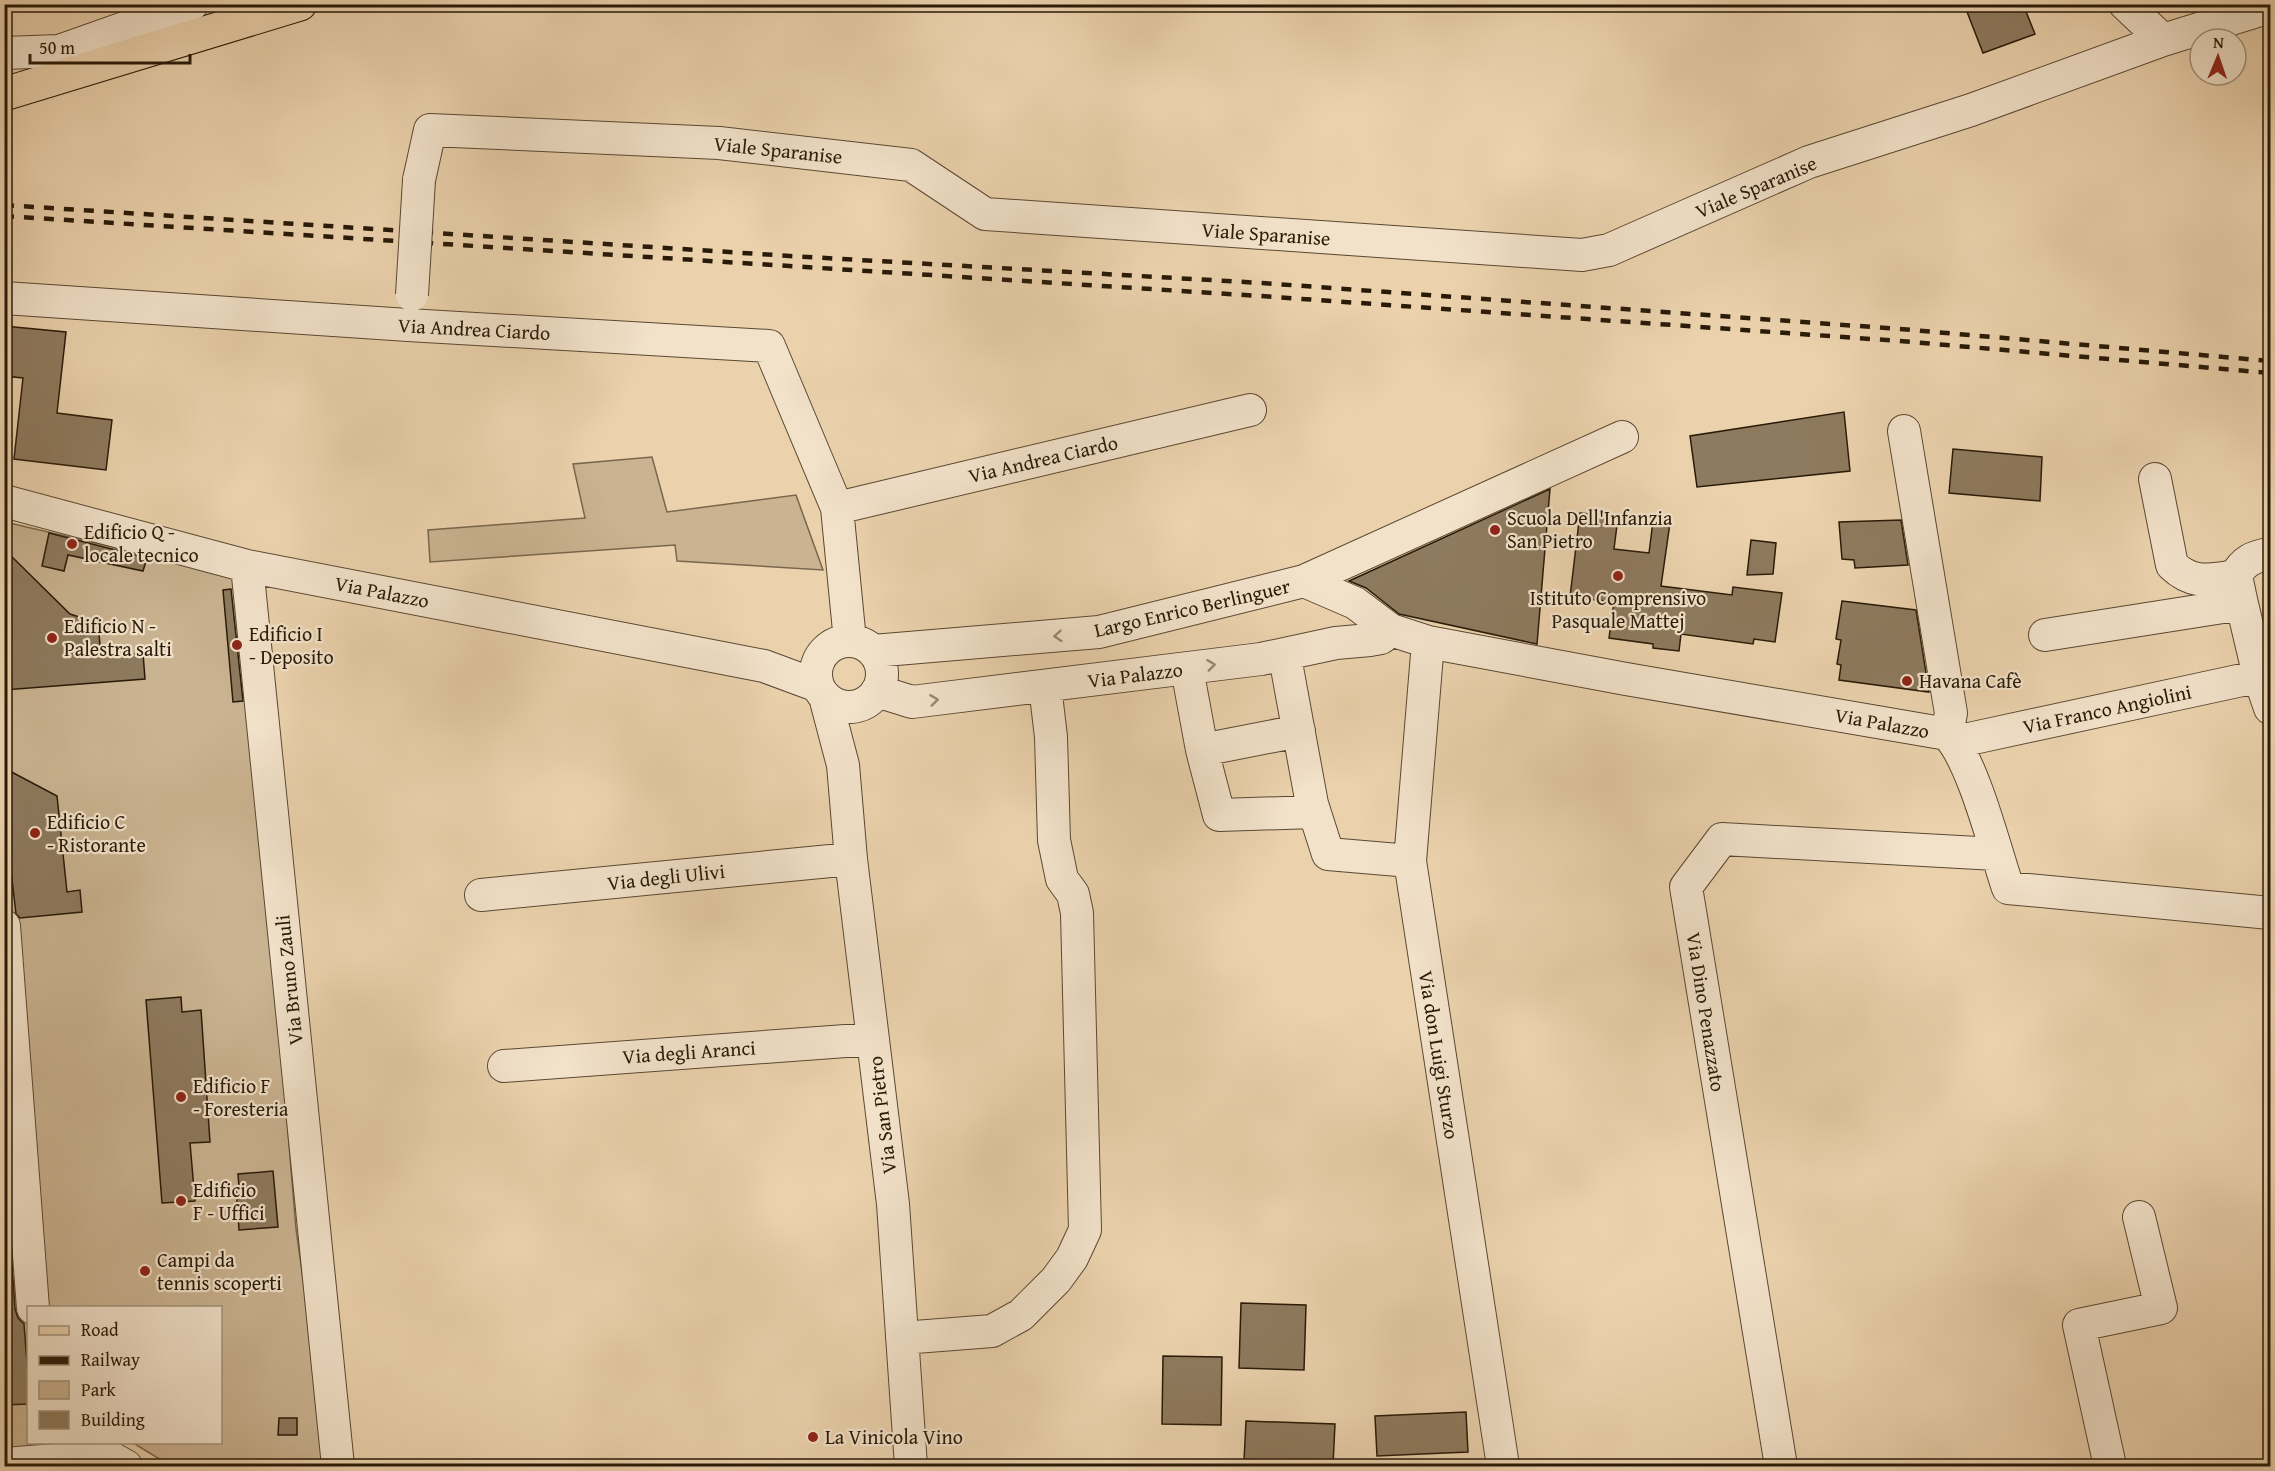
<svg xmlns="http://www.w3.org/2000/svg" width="2275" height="1471" font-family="'Gentium Book Plus',serif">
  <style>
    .green { fill: #cab391; stroke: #7a664c; stroke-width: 1.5 }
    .building { fill: #8e7a5e; stroke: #291a08; stroke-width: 1.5 }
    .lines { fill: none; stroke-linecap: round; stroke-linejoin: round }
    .minor-casing { stroke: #5a4831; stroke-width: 34 }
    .major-casing { stroke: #291a08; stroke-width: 35 }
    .minor { stroke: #f2e2ca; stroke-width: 32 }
    .major { stroke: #ebd2ad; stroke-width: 33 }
    .rail { stroke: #291a08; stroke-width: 4.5; stroke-dasharray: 10 10; stroke-linecap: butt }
    .minor-bridge-casing { stroke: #5a4831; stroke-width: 34; stroke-linecap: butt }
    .minor-bridge { stroke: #f2e2ca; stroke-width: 32 }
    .oneway { stroke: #988873 }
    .poi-dot { fill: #8f2418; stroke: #f2e2ca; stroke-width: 2 }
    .labels { text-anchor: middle; stroke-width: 4.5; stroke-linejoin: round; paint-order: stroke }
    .street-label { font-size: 20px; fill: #291a08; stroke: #f2e2ca }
    .poi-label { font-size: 20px; fill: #291a08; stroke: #f2e2ca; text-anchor: start }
  </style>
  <rect width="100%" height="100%" fill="#ebd2ad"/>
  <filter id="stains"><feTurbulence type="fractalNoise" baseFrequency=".00333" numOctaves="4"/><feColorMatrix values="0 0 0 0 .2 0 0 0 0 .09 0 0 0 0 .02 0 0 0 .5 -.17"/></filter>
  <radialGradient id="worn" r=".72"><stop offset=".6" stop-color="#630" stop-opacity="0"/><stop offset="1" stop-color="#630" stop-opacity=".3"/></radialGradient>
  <!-- green -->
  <path class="green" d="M652,457l15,55 129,-17 27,75 -146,-9 -2,-16 -245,17 -2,-32 157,-12 -12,-54z
    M5,522l237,55 54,652 33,237h-158l-38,-23 87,-1v-134h-192v134l95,1 -118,8z"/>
  <!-- building -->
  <path class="building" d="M1964,4h59l12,30 -52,19z
    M4,326l62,6 -9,81 55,7 -6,50 -92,-11 9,-81 -19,-2z
    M1844,412l6,59 -153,16 -7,-51z
    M1953,449l89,8 -2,44 -91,-8z
    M1550,489l-13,155 -138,-30 -33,-26 -17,-7z
    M1580,513l38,4 -4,32 35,4 4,-32 17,2 -9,63 71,9 1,-8 49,6 -7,49 -21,-3 -1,5 -72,-10 -2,17 -26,-3v-4l-44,-6 5,-36 -44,-5z
    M1901,520l7,45 -53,3 -1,-8 -12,-1 -3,-37z
    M49,533l98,25 -4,13 -75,-16 -4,16 -22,-5z
    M1751,540l25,3 -3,31 -26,1z
    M4,549l66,65 28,9 3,33 42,-3 2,26 -141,11z
    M231,589l12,112 -10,1 -10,-112z
    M1842,601l74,9 13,82 -90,-12 2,-15 -4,-1 4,-24 -5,-1z
    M4,768l53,28 10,96 13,-2 2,22 -62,6 -4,-4 -12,-103z
    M181,997l1,15 19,-2 9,132 -20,1 5,58 -33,2 -16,-203z
    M273,1171l5,56 -39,3 -3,-43h3l-1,-13z
    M4,1237h6l5,72 3,9 6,6 4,52v28l-24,1z
    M1241,1303l65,2 -2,65 -65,-2z
    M1163,1356l59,1 -1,68 -59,-1z
    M1466,1412l2,40 -91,4 -2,-40z
    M279,1418h18v17h-19z
    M1246,1421l89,3 -2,41 -89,-4z"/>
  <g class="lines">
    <defs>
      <path id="minor" d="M2125,4l38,36
        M4,53l55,-2 133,-47
        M419,180l11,-50 289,13 192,22 74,49 597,41 27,-5 200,-88 162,-52 192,-70 107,-33
        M4,298l404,27 361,21 68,162 413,-98
        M1904,431l47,282 -4,21
        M2155,479l17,86c21,20 36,15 64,11l6,28
        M4,501l243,65 517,100 54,20
        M837,508l13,133
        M247,566l91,900
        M2235,577c8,-16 19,-21 35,-23
        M1304,581l318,-144
        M2045,635l197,-31 17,72 11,32
        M816 674a33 33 0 1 1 66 0a33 33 0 1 1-66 0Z
        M1428,642l-18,219 93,605
        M873,651l226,-19 205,-51 51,22 36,27 37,12 198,37 321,55c26,26 48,116 61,154l262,25
        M1287,668l25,136 16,50 82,7
        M1190,685l12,65 97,-19
        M877,691l35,11 349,-43 75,-16 34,-3 11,-2 10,-8
        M825,697l18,68 8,94 42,345 18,262
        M1955,742l315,-68
        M1202,750l17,65 95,-3
        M481,895l370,-36
        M4,926l29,382
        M504,1066l369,-27
        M902,1338l90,-7 29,-16 35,-35 16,-22 13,-28 -8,-317 -4,-19 -11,-15 -8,-39 -3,-103 -6,-51
        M4,1464l104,-8 18,10
        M1781,1466l-95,-579 36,-48 274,15
        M2110,1466l-31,-141 82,-17 -22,-91"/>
      <path id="major" d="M4,94l296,-90"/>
    </defs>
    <!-- minor casing -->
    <use href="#minor" class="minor-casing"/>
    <!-- major casing -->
    <use href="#major" class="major-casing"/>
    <!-- minor -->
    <use href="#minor" class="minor"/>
    <!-- major -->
    <use href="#major" class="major"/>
    <!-- rail -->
    <path class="rail" d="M4,205l786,51 472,27 638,46 370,32
      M4,216l1256,80 640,45 370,32"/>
    <defs>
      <path id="minor-bridge" d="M412,295l7,-115"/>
    </defs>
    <!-- minor-bridge casing -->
    <use href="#minor-bridge" class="minor-bridge-casing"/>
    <!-- minor-bridge -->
    <use href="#minor-bridge" class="minor-bridge"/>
  </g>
  <!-- one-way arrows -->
  <defs><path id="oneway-chevron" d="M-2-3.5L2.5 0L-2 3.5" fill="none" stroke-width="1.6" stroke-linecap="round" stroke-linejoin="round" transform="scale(1.5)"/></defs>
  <g class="oneway">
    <use href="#oneway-chevron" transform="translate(1058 636) rotate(175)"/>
    <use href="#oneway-chevron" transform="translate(1211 665) rotate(-7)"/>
    <use href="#oneway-chevron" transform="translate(934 700) rotate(-7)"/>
  </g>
  <!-- markers -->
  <g class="poi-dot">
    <circle cx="1495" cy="530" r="6"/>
    <circle cx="72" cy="544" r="6"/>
    <circle cx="1618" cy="576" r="6"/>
    <circle cx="52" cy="638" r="6"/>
    <circle cx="237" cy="645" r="6"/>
    <circle cx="1907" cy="681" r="6"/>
    <circle cx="35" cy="833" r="6"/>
    <circle cx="181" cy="1097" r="6"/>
    <circle cx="181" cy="1201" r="6"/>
    <circle cx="145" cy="1271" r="6"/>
    <circle cx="813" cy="1437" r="6"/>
  </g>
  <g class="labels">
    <!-- street labels -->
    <g class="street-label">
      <text transform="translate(778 150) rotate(6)" y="7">Viale Sparanise</text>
      <text transform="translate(1756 187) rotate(-23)" y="7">Viale Sparanise</text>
      <text transform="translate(1266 234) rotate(4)" y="7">Viale Sparanise</text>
      <text transform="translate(474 329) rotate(3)" y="7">Via Andrea Ciardo</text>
      <text transform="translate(1043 459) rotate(-13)" y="7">Via Andrea Ciardo</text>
      <text transform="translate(382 592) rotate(11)" y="7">Via Palazzo</text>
      <text transform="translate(1192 608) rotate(-13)" y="7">Largo Enrico Berlinguer</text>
      <text transform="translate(1135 675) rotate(-7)" y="7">Via Palazzo</text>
      <text transform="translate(2107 709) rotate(-12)" y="7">Via Franco Angiolini</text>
      <text transform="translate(1882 723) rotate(10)" y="7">Via Palazzo</text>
      <text transform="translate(666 877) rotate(-6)" y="7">Via degli Ulivi</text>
      <text transform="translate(289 980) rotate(-96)" y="7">Via Bruno Zauli</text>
      <text transform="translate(1706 1012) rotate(81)" y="7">Via Dino Penazzato</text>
      <text transform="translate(689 1052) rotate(-4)" y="7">Via degli Aranci</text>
      <text transform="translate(1439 1055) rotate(81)" y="7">Via don Luigi Sturzo</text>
      <text transform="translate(882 1115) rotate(-97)" y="7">Via San Pietro</text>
    </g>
    <!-- poi labels -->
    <g class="poi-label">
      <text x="1507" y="525">Scuola Dell'Infanzia<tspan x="1507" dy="23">San Pietro</tspan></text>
      <text x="84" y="539">Edificio Q -<tspan x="84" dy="23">locale tecnico</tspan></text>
      <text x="1618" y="605" text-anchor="middle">Istituto Comprensivo<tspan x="1618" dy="23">Pasquale Mattej</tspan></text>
      <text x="64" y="633">Edificio N -<tspan x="64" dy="23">Palestra salti</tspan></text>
      <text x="249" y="641">Edificio I<tspan x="249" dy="23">- Deposito</tspan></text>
      <text x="1919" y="688">Havana Cafè</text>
      <text x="47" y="829">Edificio C<tspan x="47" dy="23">- Ristorante</tspan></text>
      <text x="193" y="1093">Edificio F<tspan x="193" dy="23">- Foresteria</tspan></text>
      <text x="193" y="1197">Edificio<tspan x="193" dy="23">F - Uffici</tspan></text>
      <text x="157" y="1267">Campi da<tspan x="157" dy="23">tennis scoperti</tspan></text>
      <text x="825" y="1444">La Vinicola Vino</text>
    </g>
  </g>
  <!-- margin -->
  <rect width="2275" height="1471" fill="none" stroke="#ebd2ad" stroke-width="24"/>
  <rect x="6" y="6" width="2263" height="1459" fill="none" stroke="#291a08" stroke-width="3"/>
  <rect x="12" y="12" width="2251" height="1447" fill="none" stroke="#291a08" stroke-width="1.5"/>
  <!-- legend -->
  <rect x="27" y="1306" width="195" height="138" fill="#f2e2ca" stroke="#a2927c" stroke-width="1.5"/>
  <rect x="39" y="1326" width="30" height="9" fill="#ebd2ad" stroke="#a2927c" stroke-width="1.5"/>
  <text x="81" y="1336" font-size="18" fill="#291a08">Road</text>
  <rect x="39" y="1356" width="30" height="9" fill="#291a08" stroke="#a2927c" stroke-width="1.5"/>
  <text x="81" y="1366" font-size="18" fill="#291a08">Railway</text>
  <rect x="39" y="1381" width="30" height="18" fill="#cab391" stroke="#a2927c" stroke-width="1.5"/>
  <text x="81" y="1396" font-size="18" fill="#291a08">Park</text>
  <rect x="39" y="1411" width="30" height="18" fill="#8e7a5e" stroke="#a2927c" stroke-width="1.5"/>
  <text x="81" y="1426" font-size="18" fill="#291a08">Building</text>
  <!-- north arrow -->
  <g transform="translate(2218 57) rotate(2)"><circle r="28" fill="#f2e2ca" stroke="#a2927c" stroke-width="1.5"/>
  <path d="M0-4.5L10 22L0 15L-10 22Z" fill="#8f2418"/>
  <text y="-9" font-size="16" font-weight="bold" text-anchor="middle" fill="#291a08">N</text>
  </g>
  <!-- scale -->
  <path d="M30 54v9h160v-9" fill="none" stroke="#291a08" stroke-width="3"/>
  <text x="39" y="54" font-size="18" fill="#291a08" stroke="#f2e2ca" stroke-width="4.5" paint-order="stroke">50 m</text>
  <rect width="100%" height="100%" filter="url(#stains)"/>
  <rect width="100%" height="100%" fill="url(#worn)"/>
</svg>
